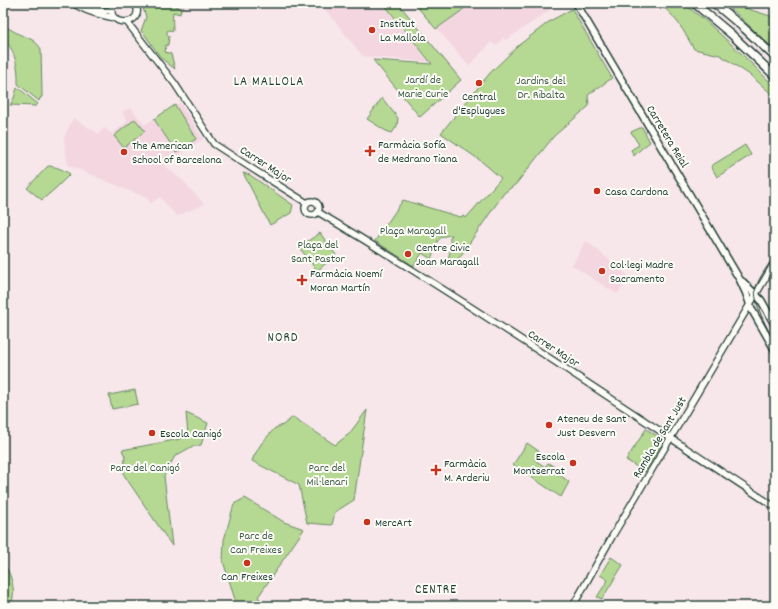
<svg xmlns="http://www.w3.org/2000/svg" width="778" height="609" font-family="Dekko,sans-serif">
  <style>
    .built { fill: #f3d6e0 }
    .green { fill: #b5d893; stroke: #6a8a64 }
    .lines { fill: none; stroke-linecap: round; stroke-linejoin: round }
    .secondary-casing { stroke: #1f3d34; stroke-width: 8 }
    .primary-casing { stroke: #1f3d34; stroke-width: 9 }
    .highway-casing { stroke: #1f3d34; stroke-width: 10 }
    .secondary { stroke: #fdfcf7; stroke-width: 5.5 }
    .primary { stroke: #fdfcf7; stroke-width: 6 }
    .highway { stroke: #fdfcf7; stroke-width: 7 }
    .tram { stroke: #1f3d34; stroke-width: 1 }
    .poi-dot { fill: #c8321e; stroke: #fdfcf7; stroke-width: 1.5 }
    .labels { text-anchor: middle; stroke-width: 4; stroke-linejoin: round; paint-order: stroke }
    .poi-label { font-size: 12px; fill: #1f3d34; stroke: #fdfcf7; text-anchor: start }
    .park-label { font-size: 12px; fill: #3d5c47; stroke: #fdfcf7 }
    .street-label { font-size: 12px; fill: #1f3d34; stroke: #fdfcf7 }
    .neighbourhood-label { font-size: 13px; letter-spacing: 1px; fill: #1f3d34; stroke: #fdfcf7 }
  </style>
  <rect width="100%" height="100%" fill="#f7e6ea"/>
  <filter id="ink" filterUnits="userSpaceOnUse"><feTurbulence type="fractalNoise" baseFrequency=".025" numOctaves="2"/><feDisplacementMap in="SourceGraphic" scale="8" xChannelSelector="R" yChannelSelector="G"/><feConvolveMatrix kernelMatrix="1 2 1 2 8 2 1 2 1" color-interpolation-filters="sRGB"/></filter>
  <g filter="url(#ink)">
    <!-- built -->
    <path class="built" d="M320,3h61l48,59 -66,-6z
      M467,3h89l1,2 -51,35 -3,-2 -7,8 -5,-4 -22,24 -33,-39z
      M180,103l23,36 -39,26 20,17 20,22 -27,12 -17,-19 -9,6 -4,-5 -79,-33 -4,-27 9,-20 26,16 5,-6 8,6 16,-13 -6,-9 9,-4 13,17z
      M586,241l44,36 -13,17 -45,-29z"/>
    <!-- green -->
    <path class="green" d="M144,3h3l1,2 2,-2h22l9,6 -1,5 -7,-2c-1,8 0,11 0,19l-4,-1 -2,1v3l2,2 -1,9h-2l-1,7 6,2 4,15 -14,-11 -16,-23 -4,-4 5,-14 -4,-12z
      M383,3h15l63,77 -41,37 -47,-57 59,4z
      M414,3h56l-10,9 -24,17z
      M657,3h25l6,4 18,14 38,35 31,31v10l-25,-22 -30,-20 -26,-6c-10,-17 -19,-36 -37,-46z
      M726,4c9,0 14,2 22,5 9,3 17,5 25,8l2,-1v34z
      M572,9l40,69 -24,17 1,11 -35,30 -38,48 -12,9 -49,71 -7,-4 2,-9v-13l2,-3c-18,1 -15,10 -21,24l-9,-6 -8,13 -39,-25 28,-41 57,17 3,-1 3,2 35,-40 -20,-17 -40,-28 49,-60 29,-28 31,-24z
      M3,26c5,1 8,4 12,6 10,6 19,5 26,17l1,45v3l-2,1 -1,3 -21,-17c0,-2 0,-4 0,-7 0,-12 -5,-31 -15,-38z
      M17,88l4,2 17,14 -2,2 -26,-1 4,-7z
      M382,98l16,20 -1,8 -5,7 -6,-2 -19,-12z
      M175,105l21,34 -20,13 -22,-33z
      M135,119l10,12 -21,17 -10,-12z
      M642,127l8,15 -8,6 -8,8 -3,-6 8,-5 -8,-13z
      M745,145l6,10 -34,22 -6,-11z
      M48,166c7,0 16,4 22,8l-13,13 -15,13 -15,-12z
      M243,173l7,2 43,30 -2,8 -21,12z
      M320,233l16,22 -19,16 -18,-24z
      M135,390l3,14 -26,5 -3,-14z
      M367,410l-13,90 -19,12 -3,13 -25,-2 -8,-38 -47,-24 2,-5 7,-12 14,-16 8,-3 10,-8 42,28 14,-11z
      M186,413l22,10 -7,22 -8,1 -18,10 -11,20 8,70 -48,-71 1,-19 -3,-6 58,-11 8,-4z
      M646,429l18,11 -19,32 -19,-12z
      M527,443l13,9 -5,8 10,7 3,-4 10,6 -1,4 12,9 -8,15 -48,-32z
      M245,498l39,24 20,7 -46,68 8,9h-29l-14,-45 1,-21 10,-36z
      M611,557l12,8 -21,34 -5,-2 11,-17 -8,-5z
      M3,564c7,6 12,24 10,33 0,3 -2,6 -3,9h-7z"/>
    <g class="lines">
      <defs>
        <path id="secondary" d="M73,3c13,9 27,12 42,15
          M81,3l5,3 16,5 10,-1
          M114,3c-13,25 34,25 21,0
          M127,22l48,62 39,60 37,24 56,35
          M305 208a7 7 0 1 1 14 0a7 7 0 1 1-14 0Z
          M318,212c155,93 305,195 457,295
          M573,606l40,-71 162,-273"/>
        <path id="primary" d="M576,3l164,277 6,13 6,17 23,40
          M743,282l18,18 14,25"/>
        <path id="highway" d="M694,3l37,31 44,42
          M714,3l31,26 30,28"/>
      </defs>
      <!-- secondary casing -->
      <use href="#secondary" class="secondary-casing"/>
      <!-- primary casing -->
      <use href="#primary" class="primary-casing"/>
      <!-- highway casing -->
      <use href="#highway" class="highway-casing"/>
      <!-- secondary -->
      <use href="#secondary" class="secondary"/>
      <!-- primary -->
      <use href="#primary" class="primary"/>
      <!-- highway -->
      <use href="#highway" class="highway"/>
      <!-- tram -->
      <path class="tram" d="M775,255c-6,9 -15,21 -19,32 -4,15 12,43 19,55"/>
    </g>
  </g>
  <!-- markers -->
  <g class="poi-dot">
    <circle cx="372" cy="30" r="4"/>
    <circle cx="479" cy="83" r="4"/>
    <path d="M368 145h4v4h4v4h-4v4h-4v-4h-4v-4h4z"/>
    <circle cx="124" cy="152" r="4"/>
    <circle cx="597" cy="191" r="4"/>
    <circle cx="408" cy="254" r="4"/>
    <circle cx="602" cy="271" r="4"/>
    <path d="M300 274h4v4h4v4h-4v4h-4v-4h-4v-4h4z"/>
    <circle cx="549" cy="425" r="4"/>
    <circle cx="152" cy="433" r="4"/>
    <circle cx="573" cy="463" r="4"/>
    <path d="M434 464h4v4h4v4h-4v4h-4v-4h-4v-4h4z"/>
    <circle cx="367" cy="522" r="4"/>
    <circle cx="247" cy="563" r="4"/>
  </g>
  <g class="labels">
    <!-- poi labels -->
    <g class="poi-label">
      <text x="380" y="27">Institut<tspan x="380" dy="14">La Mallola</tspan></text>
      <text x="479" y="100" text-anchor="middle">Central<tspan x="479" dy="14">d'Esplugues</tspan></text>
      <text x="378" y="148">Farmàcia Sofía<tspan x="378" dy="14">de Medrano Tiana</tspan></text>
      <text x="132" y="149">The American<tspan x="132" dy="14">School of Barcelona</tspan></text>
      <text x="605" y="195">Casa Cardona</text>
      <text x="416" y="251">Centre Civic<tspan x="416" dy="14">Joan Maragall</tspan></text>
      <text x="610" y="268">Col·legi Madre<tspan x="610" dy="14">Sacramento</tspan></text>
      <text x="310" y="277">Farmàcia Noemí<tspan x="310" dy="14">Moran Martín</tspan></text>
      <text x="557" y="422">Ateneu de Sant<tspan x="557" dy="14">Just Desvern</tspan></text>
      <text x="160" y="437">Escola Canigó</text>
      <text x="565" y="460" text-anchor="end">Escola<tspan x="565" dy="14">Montserrat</tspan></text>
      <text x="444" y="467">Farmàcia<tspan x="444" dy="14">M. Arderiu</tspan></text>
      <text x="375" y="526">MercArt</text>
      <text x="247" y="580" text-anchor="middle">Can Freixes</text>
    </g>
    <!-- park labels -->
    <g class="park-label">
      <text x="423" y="83">Jardí de<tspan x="423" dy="14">Marie Curie</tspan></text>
      <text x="541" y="84">Jardins del<tspan x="541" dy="14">Dr. Ribalta</tspan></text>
      <text x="413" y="234">Plaça Maragall</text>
      <text x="318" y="248">Plaça del<tspan x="318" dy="14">Sant Pastor</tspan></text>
      <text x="145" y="471">Parc del Canigó</text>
      <text x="327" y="471">Parc del<tspan x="327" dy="14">Mil·lenari</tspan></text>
      <text x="256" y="539">Parc de<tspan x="256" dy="14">Can Freixes</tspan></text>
    </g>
    <!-- street labels -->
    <g class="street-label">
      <text transform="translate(668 136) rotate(59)" y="4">Carretera Reial</text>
      <text transform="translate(266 164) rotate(33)" y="4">Carrer Major</text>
      <text transform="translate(554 348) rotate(33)" y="4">Carrer Major</text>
      <text transform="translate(659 437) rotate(-59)" y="4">Rambla de Sant Just</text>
    </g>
    <!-- neighbourhood labels -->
    <g class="neighbourhood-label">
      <text x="269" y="85">LA MALLOLA</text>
      <text x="283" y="341">NORD</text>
      <text x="436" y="593">CENTRE</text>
    </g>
  </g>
  <!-- margin -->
  <rect width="778" height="609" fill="none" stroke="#fdfcf7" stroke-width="16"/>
  <rect x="8" y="8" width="762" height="593" fill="none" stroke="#1f3d34" stroke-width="1.5" filter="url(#ink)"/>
</svg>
